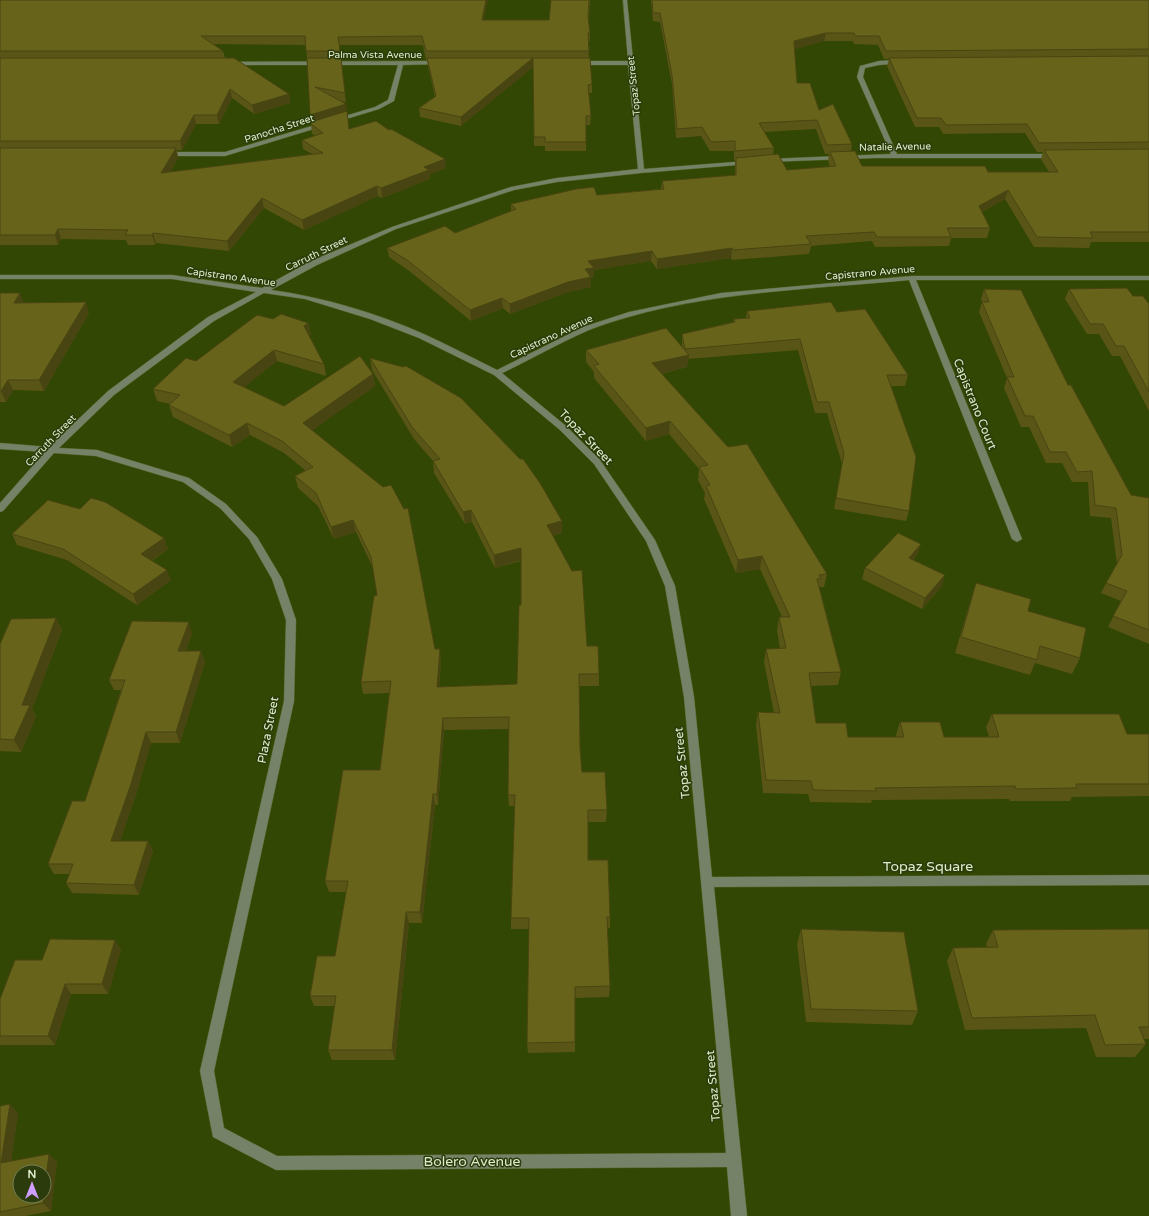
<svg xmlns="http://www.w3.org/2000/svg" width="1149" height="1216" font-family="'Varela Round',sans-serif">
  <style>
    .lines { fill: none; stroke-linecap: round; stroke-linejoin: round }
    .minor-casing { stroke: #516527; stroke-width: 1 }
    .minor { fill: #768267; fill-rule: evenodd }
    .wall { fill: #595516; fill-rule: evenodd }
    .shaded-wall { fill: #484512 }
    .building { fill: #67631a; stroke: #484512; fill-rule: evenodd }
    .labels { text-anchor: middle; stroke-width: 3; stroke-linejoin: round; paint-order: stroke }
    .far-street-label { font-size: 10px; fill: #deedcc; stroke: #2b3b0b }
    .street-label { font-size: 12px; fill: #deedcc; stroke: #2b3b0b }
    .near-street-label { font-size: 14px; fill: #deedcc; stroke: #2b3b0b }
  </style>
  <rect width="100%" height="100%" fill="#324703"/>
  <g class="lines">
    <defs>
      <path id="minor" d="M623,0h4l17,169 103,-8 2,1v2l-108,9 -84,9 -43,8 -118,39 -79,36 -46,25c52,7 106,23 155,45 24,11 47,23 71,35l86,-43 46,-15 92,-19 191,-17h237v4h-233l106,259 -5,3 -5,-3 -103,-259c-105,10 -220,12 -320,50 -28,12 -59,30 -87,43l64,53 34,34 55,80 20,46 19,111 18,180 437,-2v10l-435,2 33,329h-16l-4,-49 -451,3 -63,-33 -13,-66 84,-370 2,-81 -14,-41 -23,-40 -29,-31 -37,-26 -87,-26 -42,-3 -51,58 -3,1v-9l45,-51 -45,-3v-6l49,4 59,-56 100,-74 48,-25 -84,-13h-172v-4h172l90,13 49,-27 81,-34 119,-40 46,-9 81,-9 -10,-104h-50l-3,-2 3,-2h50zM264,293l41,6 65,20 49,19 75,37 66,55 34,34 52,77 19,45 19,111 42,456 -449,3 -53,-28 -10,-57 80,-370 2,-81 -14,-41 -25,-42 -31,-33 -37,-26 -92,-28 -38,-2 55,-53 100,-74z
        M901,60l2,1v2l-24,2 -14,3 -2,9 34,77h158l3,2 -3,2h-180l-110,4v-2l2,-1 124,-5 -34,-77 3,-11 19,-5z
        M440,61l2,1v2l-39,1 -9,36 -15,8 -154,47h-61l-3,-2 3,-2h61l150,-45 13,-7 10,-35h-170l-3,-2 1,-1z"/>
    </defs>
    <!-- minor casing -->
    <use href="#minor" class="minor-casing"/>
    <!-- minor -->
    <use href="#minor" class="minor"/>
  </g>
  <!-- wall -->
  <path class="wall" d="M0,0l484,20h65l2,-20h39l-1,20 1,21h-2l1,17 3,26v9h-3l2,23 -1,9h-4v26h-41v-5h-11l-1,-79 -72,59 -41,-9 -1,-9 16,-11 -7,-31 -1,-6h-1l-3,-15h-84l7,57 -6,-1 9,28 97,39 -17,7 1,4 -48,19 -4,-2 -74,34 -40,-22 -35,43 -73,-8 -1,2h-27l-2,-5 -65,-1 -3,6h-58zM214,44l92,1 1,13 4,64v2l1,10 3,1 -13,5 1,9 9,5 -142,18 8,-14 -1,-8h5l14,-26h23l13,-26 22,16 36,-11 -1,-9 -64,-36 -2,-7z
    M651,0h498v242h-58l-2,6 -55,-1 -29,-48 -23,13 8,16 -3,10h-36l-2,8 -74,1 -3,-6 -61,5 -2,8 -77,6 -1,-2 -74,11 -6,-8 -57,9v7l-3,1v9l-23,5 -58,22 -7,-6 -32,13 -63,-51 -19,-13 -2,-9 68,-15 56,-22v-7l86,-9 64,-6 1,-8 73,-5v-16h-1v-9h-24l-9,-15 -25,2 -4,-54 -12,-62 -7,-1zM824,41h29l1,3 24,1 6,14h5l-2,7 28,61h24l4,7 82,-1 12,19h6l-2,7 8,13h-61l-126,-6 -11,-15 1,-7 -33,-34 -22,-27 -3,-34zM816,129l9,25h4l-1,7 2,6 -43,3 -14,-15 1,-7 -10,-16z
    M984,289l84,96 63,110 18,3v146l-41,-17 13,-26 -20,-8 5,-10 11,-19 -6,-46 -21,-2 -2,-34h-16l-10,-19h-16l-17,-36h-8l-17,-39 3,-10 -28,-66 3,-10 -1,-3z
    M1069,289l64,7 16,8v107l-29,-55h-8l-13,-22h-12l-22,-35z
    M0,293l24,10 65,10 -45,78 -31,-1 -7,12h-6z
    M747,311l90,1 71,63 -3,11h-14l18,125 -3,10 -72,-12 8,-45 -15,-51h-12l-17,-63 -110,9 -1,8 -26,7 166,200 -3,13h-5l22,85 -3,13 -27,1 5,37 32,14h49l-1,-2 4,-13 44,15h45l-3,-10 6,-13 135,20h22v62l-77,1 -2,4h-60l-1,-2 -137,1 -1,3 -61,-1 -2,-8 -45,-1 -7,-68 2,-13 16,1 -10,-51 2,-13h14l-3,-19 2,-13h3l-22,-48 -24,4 -32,-74 1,-6 -7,-13 1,-11 -30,-35 -23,7 -52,-63v-6l-8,-10v-12l96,-3v-13l51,-12 1,-3 12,-1z
    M273,319l35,4 3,11 -2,2 15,28 2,12 -49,-15 -33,26 40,19 89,-32 2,12 -63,44 129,231 -2,26 78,-3 4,-79v-44l-26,7 -23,-46 -7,2 -31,-51 -1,-12 -19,-22 -42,-69 -2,-12 192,175 -10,3 35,110 12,28v12h-20l1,62 2,24 25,38 -1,12h-18v38l22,57v11h-3l3,58 -1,11 -34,1v54l-47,1 -1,-10 2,-114h-18v-11l4,-112h-6l-1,-11 1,-66 -65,1 -6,75h-3l-13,118h-13l-14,137h-63l-4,-10 7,-44h-21l-4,-10 25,-40 11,-64h-17l-4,-11 55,-111 9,-77 -26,1 -2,-12 16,-87 -4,-27 -17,-36 -22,7 -16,-33 -20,-18 -3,-12 10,-6 -21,-17 -34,-18 -18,12 -59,-30 -4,-12 1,-1 -13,-3 -4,-12 43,-28z
    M12,534l152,4 4,11 -16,12 19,19 -34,25 -70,-45 -50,-15z
    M921,544l-4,11 -4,5 29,26 -20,23 -60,-30 3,-11z
    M976,583l52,28 52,47 -8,16 -37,-11 -5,12 -75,-22 16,-54z
    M56,618l6,12 -30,79 4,8 -15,35 -21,-1v-107z
    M192,633l-6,18h15l4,11 -25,81h-29l-15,52 -16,46h28l5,10 -14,44 -67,-2 -6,-10 4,-9h-16l-6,-10 37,-63 36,-111h-7l-5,-10z
    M801,929l117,82 -6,14 -106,-3 -9,-78z
    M1149,929v110h-5l2,5 -11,13h-39l-10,-29 -121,2 -18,-69 6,-13 34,-1 -1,-3 7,-14z
    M121,949l-13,45h-37l-16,51h-55v-46l42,-39z
    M0,1106l18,7 -7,48 46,1 -6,49 -26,5h-25z"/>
  <!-- shaded-wall -->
  <path class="shaded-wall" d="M486,0h2l-6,29v-9z
    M826,33l-2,8 -31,9 1,-9z
    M533,58v9l-72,59v-9z
    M230,89l2,9 -13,26 -2,-9z
    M289,94l1,9 -36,11 -2,-9z
    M346,104l4,34 -38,-14 -2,-9z
    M194,115l2,9 -14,26 -2,-9z
    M176,148l2,10 -14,25 -3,-10z
    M445,159l1,9 -17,7 1,4 -48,19 -1,-10 43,-21z
    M377,186l1,10 -74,34 -2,-10z
    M1008,190l-3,9 -29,16 3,-9z
    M262,198l2,10 -35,43 -2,-10z
    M58,229l3,10 -3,6 -3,-10z
    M153,233l3,10 -1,2 -3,-10z
    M732,248l-1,10 -74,11v-10z
    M652,251l-1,10 -57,9v7l-3,1v9l-23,5 -58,22v-10l75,-35 3,-8z
    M20,293l4,10h-10z
    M502,298l1,10 -32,13 -1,-11z
    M86,302l3,11 -45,78 -5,-11z
    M308,323l3,11 -5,4 -2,-12z
    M274,350l3,11 -41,33 -3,-12z
    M689,355l-2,12 -36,9 1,-13z
    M373,374l2,12 -69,49 -3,-12z
    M8,380l5,10 -7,12 -5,-11z
    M670,421l-1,13 -23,7v-13z
    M247,423l3,12 -18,12 -3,-12z
    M471,510l1,12 -7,2 -2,-12z
    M353,520l3,12 -22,7 -3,-12z
    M562,521v12l-15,4v-12z
    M164,538l4,11 -23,16 -4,-11z
    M921,544l-4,11 -11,14 3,-11z
    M521,548v12l-26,8 -1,-13z
    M762,556l-2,13 -24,4 2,-13z
    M167,570l4,10 -34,25 -4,-11z
    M945,575l-3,11 -20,23 3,-11z
    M56,618l6,12 -30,79 4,8 -15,35 -7,-12 8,-35z
    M189,622l3,11 -10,29 -4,-11z
    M440,649l1,12 -3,38 -1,-12z
    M201,651l4,11 -25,81 -4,-11z
    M443,718l1,12 -6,75 -1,-11z
    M146,732l5,11 -15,52 -19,56 -6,-10z
    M433,794l2,11 -13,118 -2,-11z
    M148,841l5,10 -14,44 -5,-10z
    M406,912l3,11 -14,137 -3,-10z
    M115,940l6,9 -13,45 -6,-10z
    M65,984l6,10 -16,51 -7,-9z
    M10,1104l8,9 -8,58 -9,-8z
    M49,1154l8,8 -6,49 -8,-8z"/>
  <!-- building -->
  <path class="building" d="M0,0h486l-4,20h67l2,-20h38l-1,17 2,16h-2l1,18h-163l-4,-15 -84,1 2,14h-34l-1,-15h-104l22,15h-223z
    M652,0h497v49l-263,2 -7,-15h-24l-1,-3h-28l-32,8 3,42h13l9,27 14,-6 19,40 -25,1 -10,-25 -58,3 15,25 -39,3v-10l-24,1 -9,-15 -25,2 -5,-54 -12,-62h-7z
    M1149,56v86l-110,1 -12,-19 -81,1 -5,-7h-24l-28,-60z
    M0,58h234l55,36 -37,11 -22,-16 -13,26h-23l-14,26h-180z
    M307,58h34l4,35 -30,-6 31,17 -36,11z
    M427,58h163l2,26 -4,1 3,31h-5v26h-41v-5h-11l-1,-79 -72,59 -42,-9 17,-12z
    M347,111l2,18 27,-8 13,9 2,-1 54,30 -21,8 5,3 -48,18 -4,-2 -75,34 -40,-22 -35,43 -74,-8 -1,2h-27l3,-5 -70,-1 -3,6h-55v-87h176l-15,25 162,-20 -21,-13 21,-7 -12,-9v-2z
    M1149,149v83h-59l3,6 -56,-1 -29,-47 -29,16 11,22h-43l4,9h-74l-3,-5 -68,4 5,8 -78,6 -1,-2 -75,11 -5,-8 -64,10 6,7 -9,1 6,8 -23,5 -58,22 -8,-6 -32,12 -63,-50 -20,-12 58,-22 10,7 61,-24 -5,-5 65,-15 18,-2 3,8 67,-6 -2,-8 74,-6v-17l42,-4 9,16 49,-4 -6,-14 25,-1 7,15h123l3,6h70l-14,-22z
    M1127,288l6,8h10l6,8v88l-25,-46h-8l-13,-22h-13l-21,-35z
    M984,289l37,1 47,95h3l60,110 18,3v132l-36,-14 14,-25 -21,-8 16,-28 -6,-47 -21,-3 -3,-34 -15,1 -11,-20h-16l-17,-36h-8l-18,-39h7l-32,-75h7z
    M0,293h20l-6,10 72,-1 -47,78h-31l-7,11h-1z
    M831,302l6,10 28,-3 43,66h-21l29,82 -7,54 -73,-13 8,-45 -15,-51h-12l-17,-63 -115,10 -3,-15 53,-12 -1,-3 16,-1 -3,-7z
    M281,314l27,9 -4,3 20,38 -50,-14 -41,32 51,24 76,-50 13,18 -70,49 80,64 8,-2 13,24 4,-1 27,141h5l-3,38 80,-3 2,-79h2v-57l-27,7 -23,-45 -8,2 -30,-51 7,-2 -28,-32 -42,-69 33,9 3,-1 55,32 59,61h3l17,24 22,38 -15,4 25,46 10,-1 5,76h11l1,28h-20l1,74 2,24h23l2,38h-19v50h20l2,57h-3l3,69 -35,1v55l-48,1 2,-125h-18l4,-123h-7l1,-78 -66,1 -6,76h-4l-13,118h-14l-14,138h-64l8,-54h-26l7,-40h18l13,-75h-23l18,-111h37l11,-89 -30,1 13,-86 3,-1 -6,-38 -18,-37 -22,7 -15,-34 -21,-17 18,-9 -31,-26 -35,-18 -18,12 -60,-30 11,-10 -27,-6 33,-31 10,3 61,-46 16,4z
    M666,328l23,27 -37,8 76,84 19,-3 80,130 -8,1 2,4h-4l24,93 -32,1 7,50h30l2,14h56l-4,-15h40l4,15h55l-7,-23h127l8,20h22v50h-73l1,4 -61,1 -1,-3 -140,2 1,3 -63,-1 -2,-9 -45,-1 -8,-68 22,1 -14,-64 20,-1 -7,-31h11l-28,-61 -24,4 -32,-74 4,-1 -11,-18 9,-2 -38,-44 -24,7 -52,-62 5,-2 -13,-14z
    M91,498l14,4 59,36 -23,16 26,16 -34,24 -70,-45 -51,-15 36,-34 32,9z
    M898,533l23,11 -12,14 36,17 -20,23 -60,-30z
    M976,583l55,16 -3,12 58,17 -6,30 -40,-12 -3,14 -76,-23z
    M56,618l-34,87h8l-16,35 -14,-1v-95l11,-25z
    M132,621l57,1 -11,29h23l-25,81h-30l-15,52 -20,57h37l-14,44 -68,-2 7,-19h-25l24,-63h13l40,-121h-16z
    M801,929l103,3 14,79 -107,-2z
    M1149,929v98h-10l7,17 -41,1 -10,-30 -123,3 -19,-70 45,-1 -5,-17z
    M50,939l65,1 -13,44h-37l-17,52h-48v-37l15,-39h27z
    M10,1104l-9,59 48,-9 -6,49 -43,9v-106zM20,1172h24v24h-24z"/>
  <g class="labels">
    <!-- far-street labels -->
    <g class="far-street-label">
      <text x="375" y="58">Palma Vista Avenue</text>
      <text transform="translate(633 86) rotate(-96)" y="4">Topaz Street</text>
      <text transform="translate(279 128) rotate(-18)" y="4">Panocha Street</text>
      <text transform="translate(895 146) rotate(-1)" y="4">Natalie Avenue</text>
      <text transform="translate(316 253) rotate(-26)" y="4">Carruth Street</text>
      <text transform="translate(870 272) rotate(-5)" y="4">Capistrano Avenue</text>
      <text transform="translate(231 276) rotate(8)" y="4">Capistrano Avenue</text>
      <text transform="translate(551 336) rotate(-25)" y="4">Capistrano Avenue</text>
      <text transform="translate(50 440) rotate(-46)" y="4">Carruth Street</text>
    </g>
    <!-- street labels -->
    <g class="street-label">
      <text transform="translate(975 404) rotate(68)" y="4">Capistrano Court</text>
      <text transform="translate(586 437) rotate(46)" y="4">Topaz Street</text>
      <text transform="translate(268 730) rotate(-79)" y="4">Plaza Street</text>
      <text transform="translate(682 763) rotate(-96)" y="4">Topaz Street</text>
      <text transform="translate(713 1086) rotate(-95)" y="4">Topaz Street</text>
    </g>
    <!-- near-street labels -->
    <g class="near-street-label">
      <text x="928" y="871">Topaz Square</text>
      <text x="472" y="1166">Bolero Avenue</text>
    </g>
  </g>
  <!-- north arrow -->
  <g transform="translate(32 1184)"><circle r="19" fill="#2b3b0b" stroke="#738258"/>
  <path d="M0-3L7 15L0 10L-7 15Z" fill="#cf9eff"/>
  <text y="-6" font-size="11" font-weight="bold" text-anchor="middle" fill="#deedcc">N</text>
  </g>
</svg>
